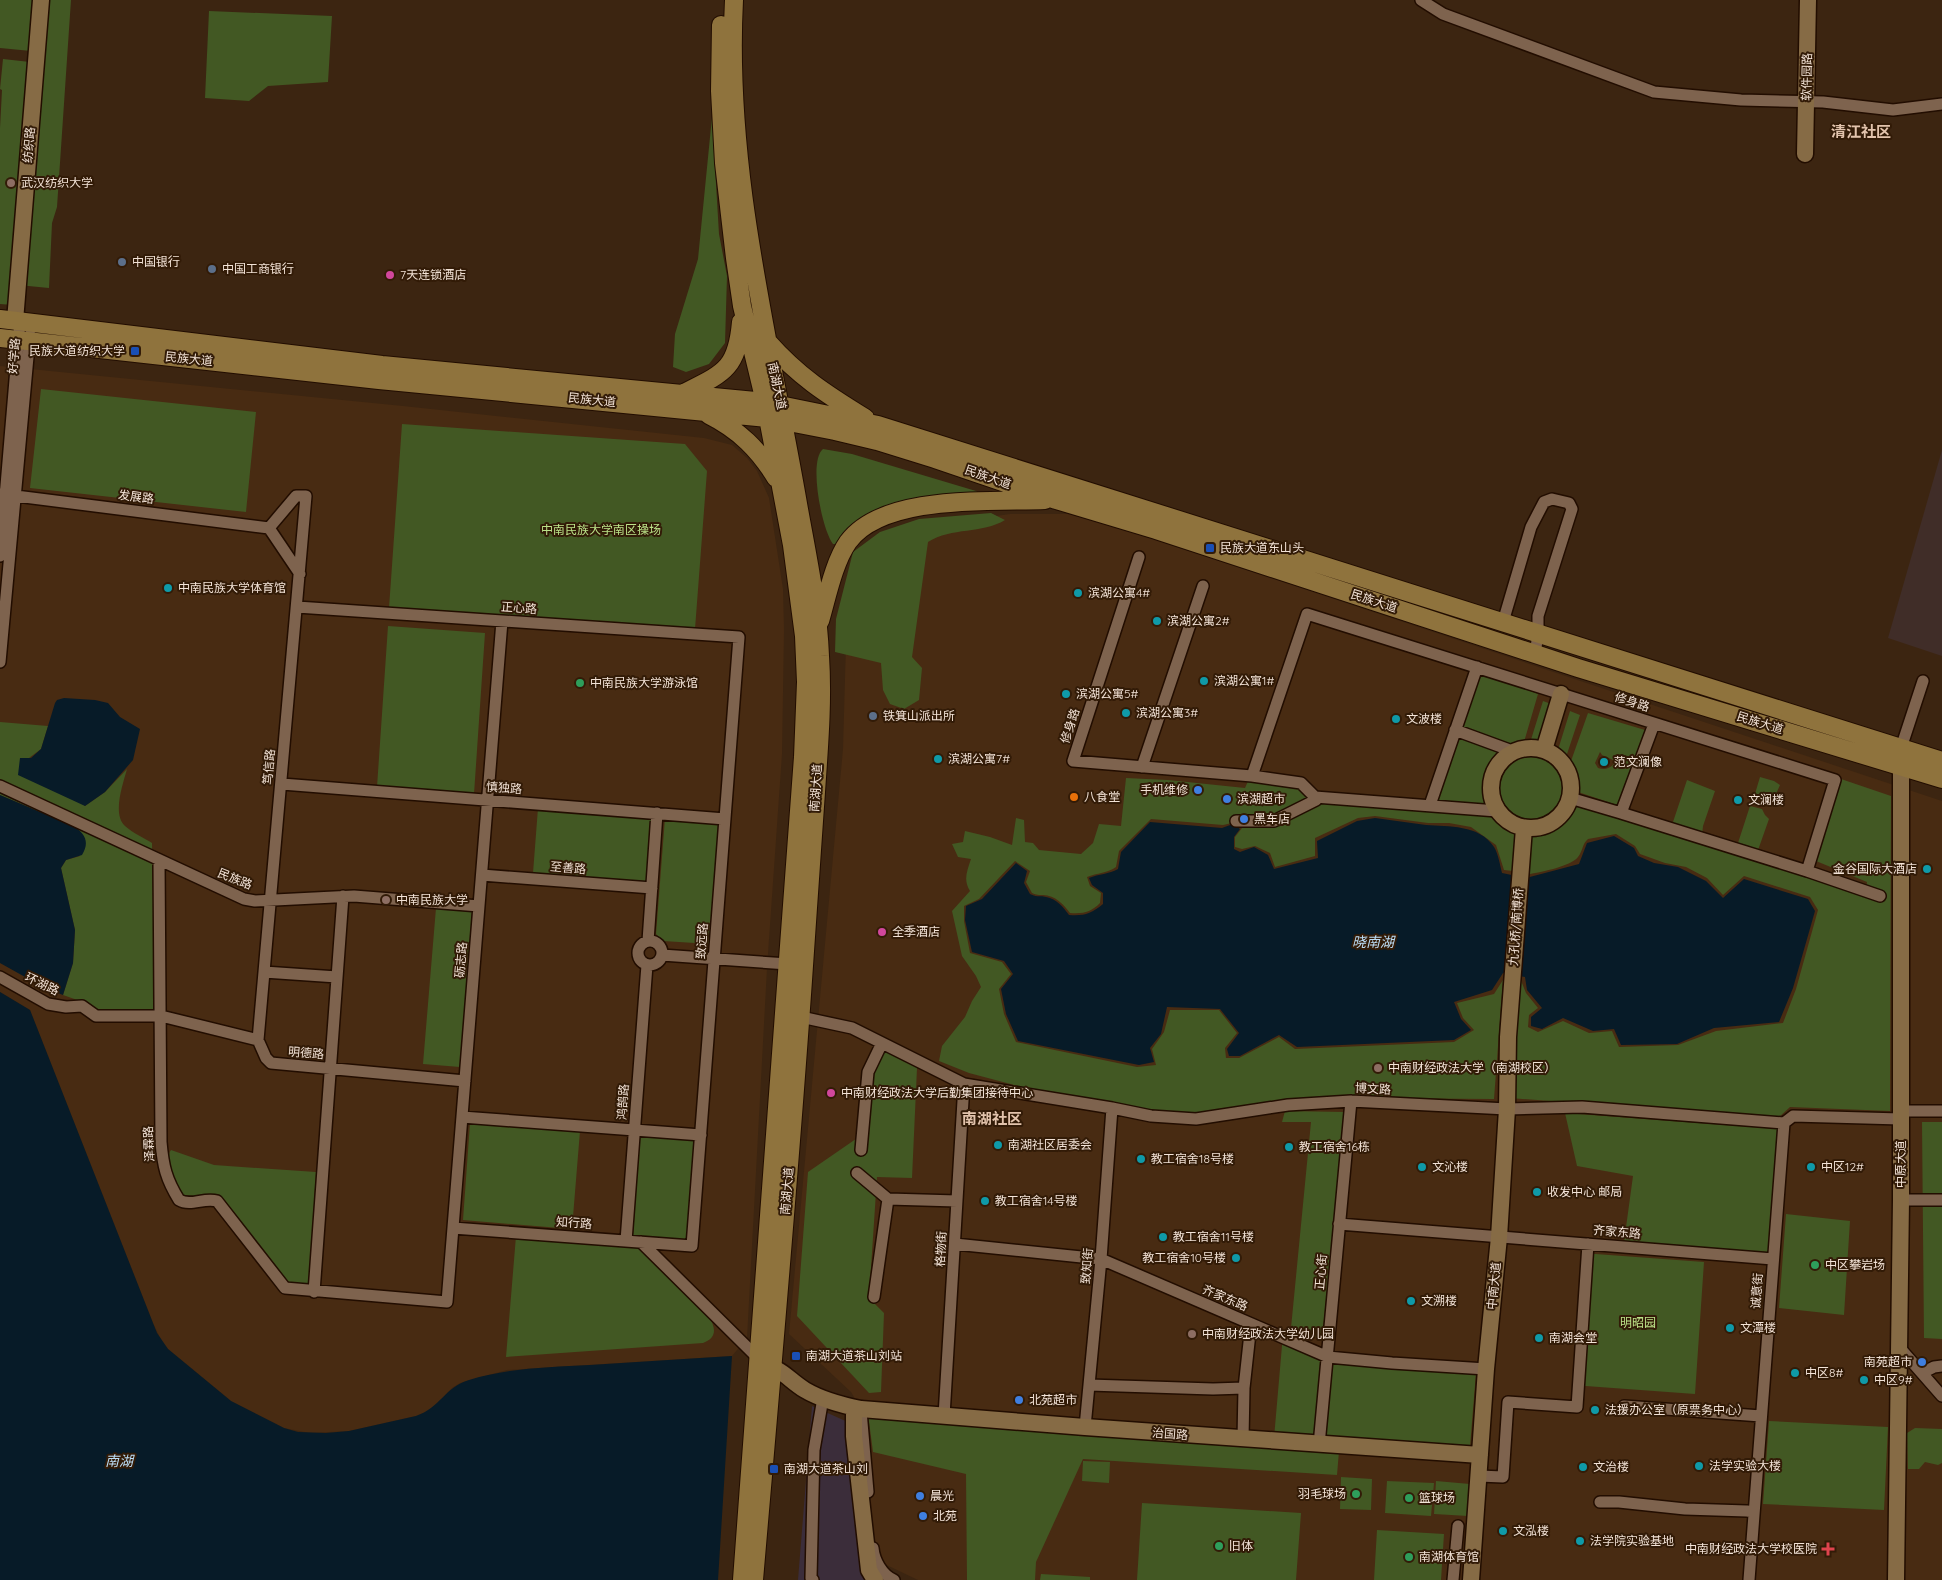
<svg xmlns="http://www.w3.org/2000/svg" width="1942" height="1580" font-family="Quicksand,'Noto Sans SC',sans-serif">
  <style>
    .commercial { fill: #3b2d3a }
    .industrial { fill: #402d28 }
    .built { fill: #482b12 }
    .green { fill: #425823; fill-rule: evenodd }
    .water { fill: #071b28 }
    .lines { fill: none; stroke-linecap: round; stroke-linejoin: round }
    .street-casing { stroke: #220d00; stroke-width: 14 }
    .secondary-casing { stroke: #220d00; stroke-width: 19 }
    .primary-casing { stroke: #220d00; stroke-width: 20 }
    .street { stroke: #7e634e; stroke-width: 11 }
    .secondary { stroke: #866b45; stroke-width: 16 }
    .primary { stroke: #8f733d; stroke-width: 18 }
    .education-dot { fill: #8d6e63; stroke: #321b07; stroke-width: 2 }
    .service-dot { fill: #5c6f8a; stroke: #321b07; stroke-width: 2 }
    .hotel-dot { fill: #d1479c; stroke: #321b07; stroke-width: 2 }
    .transit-dot { fill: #1a4fb4; stroke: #321b07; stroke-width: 2 }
    .culture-dot { fill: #0f9aa8; stroke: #321b07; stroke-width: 2 }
    .leisure-dot { fill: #2e9e5b; stroke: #321b07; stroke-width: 2 }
    .shop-dot { fill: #3f7fe0; stroke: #321b07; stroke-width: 2 }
    .food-dot { fill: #e8710a; stroke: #321b07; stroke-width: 2 }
    .health-dot { fill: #e0444e; stroke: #321b07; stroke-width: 2 }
    .labels { text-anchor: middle; stroke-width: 4; stroke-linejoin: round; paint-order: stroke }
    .street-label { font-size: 12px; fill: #f3e3d7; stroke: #321b07 }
    .poi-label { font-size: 12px; fill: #f3e3d7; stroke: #321b07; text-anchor: start }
    .park-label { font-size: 12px; fill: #bce389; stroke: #321b07 }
    .water-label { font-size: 14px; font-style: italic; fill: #bbddf6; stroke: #321b07 }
    .quarter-label { font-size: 15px; font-weight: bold; fill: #e2c3ac; stroke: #321b07 }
  </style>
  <rect width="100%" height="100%" fill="#3c2511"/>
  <!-- commercial -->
  <path class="commercial" d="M812,1406l38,17 32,157h-84z"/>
  <!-- industrial -->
  <path class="industrial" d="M1942,450v206l-54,-18z"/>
  <!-- built -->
  <path class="built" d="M0,366l403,40 301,32 28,7 15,13 10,13 12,27 14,91 1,41 -2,124 -15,214 -20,370 -15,18 -225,14 -47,13 -8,5 -18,19 -8,5 -10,4 -67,15 -39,2 -26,-5 -53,-27 -63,-52 -6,-7 -9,-19 -123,-313 -30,-18z
    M1010,514h58l43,11 831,276v779h-1024l-44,-21 -13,-150 -10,-17 -62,-58 54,-585 3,-106 67,-115z"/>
  <!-- green -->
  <path class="green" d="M0,0h35l-4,51 -31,-3z
    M41,0h30l-14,207 -5,16 -3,65 -31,-3z
    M209,11l123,5 -4,66 -60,4 -19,15 -44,-3z
    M3,59l27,3 -17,243 -13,-1v-176l2,-38 -2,-1z
    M712,117l7,117 8,42 -2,67 -16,21 -23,8 -13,-5 2,-33 23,-75z
    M41,389l215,23 -10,100 -216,-24z
    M402,424l283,20 22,27 -12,158 -306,-21z
    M823,449l29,5 124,37 4,3 -40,3 -103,47h-4c-11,-14 -25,-83 -10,-95z
    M991,513l14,7c-23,14 -53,7 -77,22l-16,115 10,11 -3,32 -15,9 -14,-5 -7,-14 -2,-27 -46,-11 1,-33 17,-67 27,-20 39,-13z
    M388,626l97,7 -11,161 -97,-7z
    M1479,672l59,22 -14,48 -13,4 -51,-18z
    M1543,701l11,4 -14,41h-11z
    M1570,711l10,4 -15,45 -8,-7z
    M1588,713l57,17 -28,75 -39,-13 -1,-15 -6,-16zM1600,752l2,3 11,5 1,4c-5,5 -10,6 -16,4l-3,-5z
    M0,722l48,4 -7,23 -12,9 56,48 20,-14 22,-23c-4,15 -15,45 -2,57 8,7 19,12 27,17l3,168h-55l-17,-9 -20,-7 10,-32 2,-33 -14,-62 5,-8 14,-4 -33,-41 -47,-20z
    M1457,735l45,17c-16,14 -23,34 -14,54l-54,-4z
    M1500 788a31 31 0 1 1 62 0a31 31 0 1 1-62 0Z
    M1760,777l14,4 6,4 -4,9 -7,1 -7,4 -8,-2z
    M1126,778l42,2 77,8 4,-9 49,6 18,15 176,14 12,13 12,5 -3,39 -9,-1 -8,-25 -25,-18 -22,-4h-21l-53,-7 -17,2 -43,20v18l-40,11 -5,-14 -15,-7 -13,3 -7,-2v-10l7,-9 -10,-5 -9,2 -72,-6 -32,32 -3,16c-8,6 -19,6 -29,10l3,9 11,7 -1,10c-9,9 -16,11 -30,10 -6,-8 -15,-18 -27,-18 -5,0 -6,0 -11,-2l-6,-11 4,-11 -15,-10 -36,38 -15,7v15l6,32 32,9 9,12 -12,15 5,25 12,28 121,25 19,-2 -4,-16 12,-17 6,-22h49l18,23 -12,15 1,10h13l40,-21 16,12 159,-7 20,-12 -11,-12 -6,-15 37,-9 9,-14 -9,119 -148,-1 -152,17 -43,-3 -107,-19 -75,-20 -30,-12 3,-15 23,-29 7,-16 9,-14 -5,-11 -14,-20 -10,-45 18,-20c-7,-11 -3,-20 1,-32l-13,-2 -6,-13 11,-2 2,-11 25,6 22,8 4,-27 8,2 1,22 8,1 6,7 42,4 12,-11 6,-19 22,2z
    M1841,779l50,17 -1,315 -100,-4 -12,11 -269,-20 11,-120 6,15 12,15 -9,7 -1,12 10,5 25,-11 26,12 23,-2 7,16 59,-2 38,-14 67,-8 13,-34 22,-79 -8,-13 -66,-21 -21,19 -16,-17 -21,-11 -21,-4 -25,-9 -5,-8 -19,-12 -28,5c-6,5 -5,12 -10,18 -7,9 -36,15 -48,17l-1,-6 3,-33c21,-1 34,-10 43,-29l235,70 55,20 2,-14 -51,-21z
    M1687,780l28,11 -12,35 -1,9 -30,-10z
    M1750,806l12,3 3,6 4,4 -12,34 -20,-7z
    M538,808l115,10 -6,65 -114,-10z
    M665,818l55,4 -9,122 -48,-3 -7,-7z
    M436,908l36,3 -12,156 -37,-3z
    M880,1042l37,26 -5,110 -35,-1 -8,121 15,15 -3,79 -12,1 -72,-77 11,-144 58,-40 2,-60z
    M1285,1111l60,1 -23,227 -31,-11 20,-206h-29z
    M1565,1113l213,16 -9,125 -145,-12 9,-66 -56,-10z
    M1922,1122h20v217l-18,-1z
    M470,1123l110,8 -8,98 -109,-9z
    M640,1135l55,4 -8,101 -54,-4z
    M171,1150l43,15 102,7 -7,112 -17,-1 -9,-4 -67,-83 -11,-2 -22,5c-5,-11 -20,-39 -12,-49z
    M1786,1214l64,7 -6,94 -65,-7z
    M516,1236l123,10 70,71c7,11 8,21 -6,26l-197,14z
    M1582,1253l122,9 -9,132 -123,-9z
    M1283,1334l38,15 -5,93 -42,-4z
    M1331,1363l145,10 -7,86 -130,-8 -2,24 -254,-16 -47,103 -1,18h-68l-1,-106 -93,-22 -5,-38 456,35z
    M1769,1421l119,6 -4,83 -121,-6z
    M1915,1428l27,1v34l-4,2 -13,-3 -6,7h-11l-1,-36z
    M1083,1461l27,1 -1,21 -27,-2z
    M1341,1477l31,2 -1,31 -31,-1z
    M1387,1481l47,2 -3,33 -46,-3z
    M1436,1481l34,3 -2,32 -34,-2z
    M1142,1503l159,10 -5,67h-159z
    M1377,1530l67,4 -3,46h-67z
    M1041,1574l49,3v3h-50z"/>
  <!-- water -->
  <path class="water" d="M64,698l31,2 13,3 12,14 20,12 -7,31 -28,32 -20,14 -67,-31 2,-17h11l10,-9 14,-46 2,-3z
    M0,795l73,31c12,7 17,16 9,29l-16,5 -5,8 14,62 -2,33 -10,32 -20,-8 -43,-24z
    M1375,818c17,2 34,5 51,7 22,2 53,-1 68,22 4,6 6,18 8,26l24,5 53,-14 8,-21 27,-7 20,12 4,8 16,7 24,4 28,14 17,17 21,-19 64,20 7,12 -22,77 -14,34 -65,6 -37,16 -56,1 -7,-16 -21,2 -30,-13 -21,11 -11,-3v-9l11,-9 -15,-18 -2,-13 -22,-4 -11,17 -38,12 7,17 10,11 -17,10 -157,7 -18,-12 -39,21h-11l-2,-7 12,-16 -19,-24 -53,-2 -6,27 -11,14 4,14 -15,3 -121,-24 -12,-27 -5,-25 12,-15 -9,-13 -32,-9 -7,-32 1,-14 16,-7 34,-36 11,8 -3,12 6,11c9,4 10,1 16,3 11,2 17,10 23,18 15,1 22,-1 34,-11v-11l-11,-8 -3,-7c10,-4 20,-4 29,-9l3,-17 29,-30 72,6 11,-4 7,5 -6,8v12l6,3 14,-5 14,8 6,14 44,-11 -1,-17 40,-20z
    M0,992l30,18 123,313 4,10 11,16 63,52 53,27 14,4 28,1 23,-2 67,-15c24,-8 29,-29 53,-36 39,-12 80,-13 121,-15 47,-3 94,-6 142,-9l-14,224h-718z"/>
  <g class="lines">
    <defs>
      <path id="street" d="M1421,0l22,14 211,78 87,8 82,2 70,8 49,-6
        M0,494l269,34
        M269,528l27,-32h10l-48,544 8,18 5,5 194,18
        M269,528l31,46
        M0,556l20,-235
        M1139,557l-66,204 179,15 49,7 14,14 182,14
        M297,607l442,30 -47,609 -239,-18
        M1503,622l28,-95 13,-25 8,-3 17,4 3,6 -34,107v18l-3,20
        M0,662l30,-327
        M1455,730l60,22
        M1901,748l22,-67
        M1142,767l61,-181
        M1252,776l55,-162 528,166 -28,91 -186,-58
        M282,784l443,35
        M0,786l244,113 11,2 99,-5 125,10
        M1570,798l51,15 33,-89
        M1430,805l47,-138
        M1236,821h38l42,-21
        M159,860l2,282c2,24 5,37 18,58 12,7 25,-3 38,1l68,87 162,14 55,-681
        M1807,871l73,25
        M482,875l170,13
        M638 953a12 12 0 1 1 24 0a12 12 0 1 1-24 0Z
        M648,941l9,-128
        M662,955l126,9
        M264,972l73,5
        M0,977l48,27 18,3 16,-1 14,10h65l97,24
        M801,1017l51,11 112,56 148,24 39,8 45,3 92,-14 63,-4 156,8 75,-2 202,16
        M1901,1111h41
        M462,1117l239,18
        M861,1150l7,-78 14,-29
        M857,1173l31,26 69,2
        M1901,1200h41
        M1339,1224l434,35
        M626,1241l21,-276
        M641,1242l118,117
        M955,1244l146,15 227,98 64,6 94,6
        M314,1292l29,-396
        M874,1297l14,-98
        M1899,1347l43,49
        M1922,1373l12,-6 8,-1
        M1089,1385l124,4 31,-1
        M1624,1406l137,10
        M861,1411l7,81
        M944,1416l20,-332
        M1085,1427l16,-168 11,-151
        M1243,1439l1,-51 7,-64
        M1319,1445l32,-344
        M1479,1476l24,1 5,-75 69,5 11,-163
        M1600,1502h19l66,7 62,2 7,1
        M873,1548c1,12 9,27 21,32
        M813,1580l-2,-2 3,-128 9,-52
        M1453,1580l5,-54
        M1749,1580l35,-457 9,-7 108,3"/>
      <path id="secondary" d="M1805,154l3,-154
        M15,321l26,-321
        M1491 788a40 40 0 1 1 80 0a40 40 0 1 1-80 0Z
        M1544,750l17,-56
        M760,1365c22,2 27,14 45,25 17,10 36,15 56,19l224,18 395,28
        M854,1408v28l15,134 6,10
        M1471,1580l15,-211 13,-132 8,-128 1,-72 16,-209
        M1896,1580l5,-380v-445"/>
      <path id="primary" d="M734,0c-9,169 34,333 63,498 9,52 21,105 23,158 3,45 -1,91 -4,136 -4,53 -7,106 -11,159 -14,210 -33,419 -51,629
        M721,25l-1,66 4,72 11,95 7,48 23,96 27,143 12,91 2,46 -3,75 -61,823
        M0,319l382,46 383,37 113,23 1064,336
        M0,338l379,42 389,38 67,13 42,10 58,18 121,41 100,30 422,138 364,111
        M768,342c30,34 58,52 97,76
        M684,393c40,-20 53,-24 57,-71
        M709,415c30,15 50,35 67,63
        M820,621c7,-24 14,-59 28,-79 35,-48 143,-40 197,-42"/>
    </defs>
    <!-- street casing -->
    <use href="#street" class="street-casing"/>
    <!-- secondary casing -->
    <use href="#secondary" class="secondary-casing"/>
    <!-- primary casing -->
    <use href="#primary" class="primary-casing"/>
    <!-- street -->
    <use href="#street" class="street"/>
    <!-- secondary -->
    <use href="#secondary" class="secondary"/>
    <!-- primary -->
    <use href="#primary" class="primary"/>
  </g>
  <!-- markers -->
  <g class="education-dot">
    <circle cx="11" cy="183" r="5"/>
    <circle cx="386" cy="900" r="5"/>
    <circle cx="1378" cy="1068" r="5"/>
    <circle cx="1192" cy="1334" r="5"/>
  </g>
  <g class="service-dot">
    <circle cx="122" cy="262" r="5"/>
    <circle cx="212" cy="269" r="5"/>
    <circle cx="873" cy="716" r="5"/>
  </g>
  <g class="hotel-dot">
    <circle cx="390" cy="275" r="5"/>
    <circle cx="882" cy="932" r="5"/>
    <circle cx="831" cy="1093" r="5"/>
  </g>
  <g class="transit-dot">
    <rect x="130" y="346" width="10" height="10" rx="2.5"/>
    <rect x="1205" y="543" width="10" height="10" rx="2.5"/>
    <rect x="791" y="1351" width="10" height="10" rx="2.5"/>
    <rect x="769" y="1464" width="10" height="10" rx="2.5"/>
  </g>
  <g class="culture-dot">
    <circle cx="168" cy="588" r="5"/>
    <circle cx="1078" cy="593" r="5"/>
    <circle cx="1157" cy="621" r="5"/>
    <circle cx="1204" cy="681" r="5"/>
    <circle cx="1066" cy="694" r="5"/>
    <circle cx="1126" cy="713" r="5"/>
    <circle cx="1396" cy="719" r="5"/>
    <circle cx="938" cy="759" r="5"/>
    <circle cx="1604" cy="762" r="5"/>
    <circle cx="1738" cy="800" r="5"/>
    <circle cx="1927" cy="869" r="5"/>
    <circle cx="998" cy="1145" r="5"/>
    <circle cx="1289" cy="1147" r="5"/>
    <circle cx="1141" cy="1159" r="5"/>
    <circle cx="1422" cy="1167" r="5"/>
    <circle cx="1811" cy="1167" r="5"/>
    <circle cx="1537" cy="1192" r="5"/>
    <circle cx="985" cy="1201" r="5"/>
    <circle cx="1163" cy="1237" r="5"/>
    <circle cx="1236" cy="1258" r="5"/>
    <circle cx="1411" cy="1301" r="5"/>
    <circle cx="1730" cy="1328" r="5"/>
    <circle cx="1539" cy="1338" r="5"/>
    <circle cx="1795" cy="1373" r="5"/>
    <circle cx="1864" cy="1380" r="5"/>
    <circle cx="1595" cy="1410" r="5"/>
    <circle cx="1699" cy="1466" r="5"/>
    <circle cx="1583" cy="1467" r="5"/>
    <circle cx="1503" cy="1531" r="5"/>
    <circle cx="1580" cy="1541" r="5"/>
  </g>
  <g class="leisure-dot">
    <circle cx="580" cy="683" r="5"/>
    <circle cx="1815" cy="1265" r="5"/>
    <circle cx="1356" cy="1494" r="5"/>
    <circle cx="1409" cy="1498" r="5"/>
    <circle cx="1219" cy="1546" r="5"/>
    <circle cx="1409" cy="1557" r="5"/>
  </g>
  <g class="shop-dot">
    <circle cx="1198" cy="790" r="5"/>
    <circle cx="1227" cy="799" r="5"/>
    <circle cx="1244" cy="819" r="5"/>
    <circle cx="1922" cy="1362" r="5"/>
    <circle cx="1019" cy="1400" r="5"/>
    <circle cx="920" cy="1496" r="5"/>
    <circle cx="923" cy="1516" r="5"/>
  </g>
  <circle class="food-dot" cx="1074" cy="797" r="5"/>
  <path class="health-dot" d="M1825.5 1541.5h5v5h5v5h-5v5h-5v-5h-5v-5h5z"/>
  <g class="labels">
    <!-- street labels -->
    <g class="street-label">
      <text transform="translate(1807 77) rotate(-89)" y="4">软件园路</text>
      <text transform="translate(29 145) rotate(-85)" y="4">纺织路</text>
      <text transform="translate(14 356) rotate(-85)" y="4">好学路</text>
      <text transform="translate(189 359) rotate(6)" y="4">民族大道</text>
      <text transform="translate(777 386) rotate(78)" y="4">南湖大道</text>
      <text transform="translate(592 400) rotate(6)" y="4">民族大道</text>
      <text transform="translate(988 477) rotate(19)" y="4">民族大道</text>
      <text transform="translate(136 497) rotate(7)" y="4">发展路</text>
      <text transform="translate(1374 601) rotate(18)" y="4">民族大道</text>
      <text transform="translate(519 608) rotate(4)" y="4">正心路</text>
      <text transform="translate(1632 702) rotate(18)" y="4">修身路</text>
      <text transform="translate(1760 723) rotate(17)" y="4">民族大道</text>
      <text transform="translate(1070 726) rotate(-72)" y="4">修身路</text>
      <text transform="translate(269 767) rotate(-85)" y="4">笃信路</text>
      <text transform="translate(504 788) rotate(4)" y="4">慎独路</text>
      <text transform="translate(816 788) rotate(-86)" y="4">南湖大道</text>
      <text transform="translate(568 868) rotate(5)" y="4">至善路</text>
      <text transform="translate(235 879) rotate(22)" y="4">民族路</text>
      <text transform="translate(1516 927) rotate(-86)" y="4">九孔桥/南博桥</text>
      <text transform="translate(702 941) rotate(-86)" y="4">致远路</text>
      <text transform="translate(461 960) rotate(-85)" y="4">砺志路</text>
      <text transform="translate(42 984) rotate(26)" y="4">环湖路</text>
      <text transform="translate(306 1053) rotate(5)" y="4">明德路</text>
      <text transform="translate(1373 1089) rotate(3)" y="4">博文路</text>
      <text transform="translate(623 1102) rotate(-86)" y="4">鸿鹄路</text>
      <text transform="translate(149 1144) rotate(-93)" y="4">泽霖路</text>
      <text transform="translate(1901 1164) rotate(-90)" y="4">中原大道</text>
      <text transform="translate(787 1191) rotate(-85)" y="4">南湖大道</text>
      <text transform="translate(574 1223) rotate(4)" y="4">知行路</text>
      <text transform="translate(1617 1232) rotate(5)" y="4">齐家东路</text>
      <text transform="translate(941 1249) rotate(-87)" y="4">格物街</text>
      <text transform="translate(1087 1266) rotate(-85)" y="4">致知街</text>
      <text transform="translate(1321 1272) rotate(-85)" y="4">正心街</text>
      <text transform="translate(1494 1286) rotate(-84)" y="4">中南大道</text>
      <text transform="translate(1757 1291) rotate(-86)" y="4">诚意街</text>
      <text transform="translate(1225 1298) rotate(23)" y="4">齐家东路</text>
      <text transform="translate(1170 1434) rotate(4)" y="4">治国路</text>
    </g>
    <!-- poi labels -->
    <g class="poi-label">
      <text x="21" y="187">武汉纺织大学</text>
      <text x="132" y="266">中国银行</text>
      <text x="222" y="273">中国工商银行</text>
      <text x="400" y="279">7天连锁酒店</text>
      <text x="125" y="355" text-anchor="end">民族大道纺织大学</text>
      <text x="1220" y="552">民族大道东山头</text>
      <text x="178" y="592">中南民族大学体育馆</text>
      <text x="1088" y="597">滨湖公寓4#</text>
      <text x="1167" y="625">滨湖公寓2#</text>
      <text x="1214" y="685">滨湖公寓1#</text>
      <text x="590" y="687">中南民族大学游泳馆</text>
      <text x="1076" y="698">滨湖公寓5#</text>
      <text x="1136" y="717">滨湖公寓3#</text>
      <text x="883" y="720">铁箕山派出所</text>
      <text x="1406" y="723">文波楼</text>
      <text x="948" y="763">滨湖公寓7#</text>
      <text x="1614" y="766">范文澜像</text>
      <text x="1188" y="794" text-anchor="end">手机维修</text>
      <text x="1084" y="801">八食堂</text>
      <text x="1237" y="803">滨湖超市</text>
      <text x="1748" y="804">文澜楼</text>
      <text x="1254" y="823">黑车店</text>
      <text x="1917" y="873" text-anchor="end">金谷国际大酒店</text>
      <text x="396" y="904">中南民族大学</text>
      <text x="892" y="936">全季酒店</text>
      <text x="1388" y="1072">中南财经政法大学（南湖校区）</text>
      <text x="841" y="1097">中南财经政法大学后勤集团接待中心</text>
      <text x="1008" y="1149">南湖社区居委会</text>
      <text x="1299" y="1151">教工宿舍16栋</text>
      <text x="1151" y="1163">教工宿舍18号楼</text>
      <text x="1432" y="1171">文沁楼</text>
      <text x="1821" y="1171">中区12#</text>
      <text x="1547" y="1196">收发中心 邮局</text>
      <text x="995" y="1205">教工宿舍14号楼</text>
      <text x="1173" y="1241">教工宿舍11号楼</text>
      <text x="1226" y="1262" text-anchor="end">教工宿舍10号楼</text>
      <text x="1825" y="1269">中区攀岩场</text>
      <text x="1421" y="1305">文溯楼</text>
      <text x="1740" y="1332">文潭楼</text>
      <text x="1202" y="1338">中南财经政法大学幼儿园</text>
      <text x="1549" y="1342">南湖会堂</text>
      <text x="806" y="1360">南湖大道茶山刘站</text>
      <text x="1912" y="1366" text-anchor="end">南苑超市</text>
      <text x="1805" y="1377">中区8#</text>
      <text x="1874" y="1384">中区9#</text>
      <text x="1029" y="1404">北苑超市</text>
      <text x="1605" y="1414">法援办公室（原票务中心）</text>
      <text x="1709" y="1470">法学实验大楼</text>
      <text x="1593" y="1471">文治楼</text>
      <text x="784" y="1473">南湖大道茶山刘</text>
      <text x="1346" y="1498" text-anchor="end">羽毛球场</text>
      <text x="930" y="1500">晨光</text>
      <text x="1419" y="1502">篮球场</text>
      <text x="933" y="1520">北苑</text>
      <text x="1513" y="1535">文泓楼</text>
      <text x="1590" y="1545">法学院实验基地</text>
      <text x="1229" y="1550">旧体</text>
      <text x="1817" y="1553" text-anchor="end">中南财经政法大学校医院</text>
      <text x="1419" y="1561">南湖体育馆</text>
    </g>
    <!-- park labels -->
    <g class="park-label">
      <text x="601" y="534">中南民族大学南区操场</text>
      <text x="1638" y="1327">明昭园</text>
    </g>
    <!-- water labels -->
    <g class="water-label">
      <text x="1373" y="947">晓南湖</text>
      <text x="119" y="1466">南湖</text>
    </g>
    <!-- quarter labels -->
    <g class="quarter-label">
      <text x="1861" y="137">清江社区</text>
      <text x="992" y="1124">南湖社区</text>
    </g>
  </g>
</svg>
